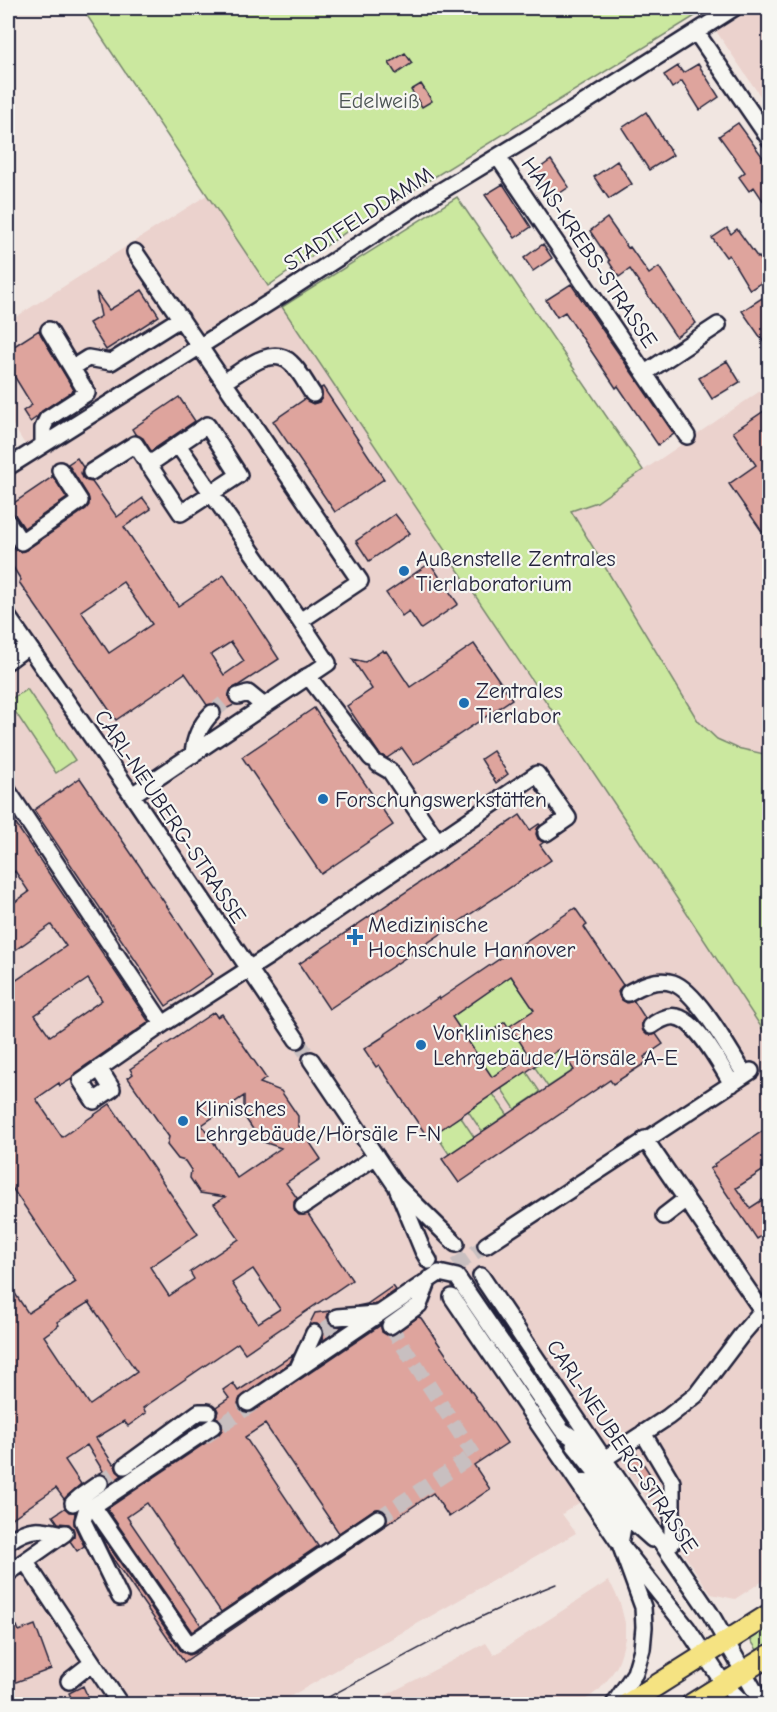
<svg xmlns="http://www.w3.org/2000/svg" width="777" height="1712" font-family="'Comic Neue',sans-serif">
  <style>
    .built { fill: #ebd2cd }
    .green { fill: #cbe89f; stroke: #76856d; stroke-width: 1.5 }
    .building { fill: #dea49d; stroke: #22223b; stroke-width: 1.5; fill-rule: evenodd }
    .lines { fill: none; stroke-linecap: round; stroke-linejoin: round }
    .minor-tunnel { stroke: #c8bfc0; stroke-width: 15; stroke-dasharray: 15 8; stroke-linecap: butt }
    .minor-casing { stroke: #22223b; stroke-width: 20 }
    .major-casing { stroke: #22223b; stroke-width: 24 }
    .minor { stroke: #f6f6f2; stroke-width: 15 }
    .major { stroke: #f5e382; stroke-width: 20 }
    .tram { stroke: #22223b; stroke-width: 1.5 }
    .poi-dot { fill: #1f6fb2; stroke: #f6f6f2; stroke-width: 2 }
    .labels { text-anchor: middle; stroke-width: 4.5; stroke-linejoin: round; paint-order: stroke }
    .park-label { font-size: 22px; fill: #4c5454; stroke: #f6f6f2 }
    .street-label { font-size: 22px; fill: #22223b; stroke: #f6f6f2 }
    .poi-label { font-size: 22px; fill: #22223b; stroke: #f6f6f2; text-anchor: start }
  </style>
  <rect width="100%" height="100%" fill="#f1e6e1"/>
  <filter id="ink" filterUnits="userSpaceOnUse"><feTurbulence type="fractalNoise" baseFrequency=".0167" numOctaves="2"/><feDisplacementMap in="SourceGraphic" scale="12" xChannelSelector="R" yChannelSelector="G"/><feConvolveMatrix kernelMatrix="1 2 1 2 8 2 1 2 1" color-interpolation-filters="sRGB"/></filter>
  <g filter="url(#ink)">
    <!-- built -->
    <path class="built" d="M754,8h15v101l-53,-78z
      M207,195l429,641 133,203v538l-34,22 -24,-5 -84,-123 -65,43 14,19 -299,171h-269v-1232l24,-16 -24,-39v-95z
      M769,385v370l-32,-7 -20,-9 -19,-18 -127,-211 26,-8z
      M608,1581l4,5 8,17 5,20v15l-3,13 -5,15 -8,12 -9,11 -20,15h-211l117,-61 8,12z"/>
    <!-- green -->
    <path class="green" d="M82,8h626l-353,218 -87,60z
      M457,197l186,273 -46,32 -26,9 127,210 19,18 20,9 32,7v284l-133,-203 -354,-529z
      M27,689l48,71 -19,13 -48,-72z
      M511,976l41,60 -60,41 -40,-60z
      M560,1049l14,21 -26,17 -14,-21z
      M526,1071l14,21 -25,17 -14,-21z
      M493,1094l14,20 -25,18 -14,-21z
      M460,1116l14,21 -25,17 -14,-21z
      M769,1614v41l-6,4 -19,-29z"/>
    <!-- building -->
    <path class="building" d="M405,53l7,10 -16,11 -7,-11z
      M698,64l21,33 -19,13 -18,-29 -10,7 -8,-13 14,-9 5,7z
      M421,84l11,17 -10,6 -11,-17z
      M646,112l27,43 -24,15 -27,-42z
      M738,123l32,44v44l-16,-24 -5,4 -10,-14 6,-5 -26,-36z
      M551,160l18,27 -18,12 -18,-26z
      M617,161l15,23 -23,15 -15,-22z
      M503,184l28,43 -16,11 -30,-43z
      M607,218l21,30 2,-1 19,27 10,-7 37,56 -20,14 -46,-68 -11,8 -10,-15 1,-1 -20,-30z
      M727,228l4,6 6,-5 21,29 1,-1 11,16v4l-20,13 -21,-35 -3,2 -14,-19z
      M543,244l9,14 -19,13 -9,-13z
      M571,284l103,150 -16,11 -40,-59 -2,2 -51,-76 -8,5 -11,-17z
      M142,290l17,26 -53,34 -17,-27 12,-7 -5,-24 13,18z
      M762,298l8,11v42l-28,-40z
      M39,330l2,5 33,55 -32,21 -5,6 -7,5 -7,-11 9,-6 -24,-39v-16z
      M727,361l13,21 -28,17 -13,-21z
      M323,387l61,92 -49,33 -62,-91 32,-22 8,5 6,-2 3,-4 -1,-10z
      M179,397l16,24 -44,30 -8,-13 -8,-4 -3,-5z
      M770,407v136l-41,-59 27,-19 -23,-33z
      M77,458l6,9 -2,6 2,5 4,3 5,1 25,35 26,-19 8,11 -27,18 54,79 46,-31 55,84 -40,26 -8,4 -2,4v5l5,7 -13,6 -2,-5 -4,-2 -8,1 -22,-32 -69,47 -23,-34 -1,1 -73,-105 2,-2 -13,-21v-20l8,11 5,2 5,-2 60,-41 3,-4 -1,-9 -20,-32zM123,582l29,42 -43,29 -28,-42zM231,642l13,19 -20,14 -13,-20z
      M52,475l15,23 -43,30 -8,-12 -8,-4v-5l44,-30z
      M395,514l15,19 -41,28 -13,-20z
      M430,563l28,41 -37,25 -12,-18 -7,5 -16,-23z
      M474,644l38,55 -98,66 -12,-17 -15,10 -7,-3 -33,-49 25,-17 -20,-30 13,3 18,-12 1,2 2,-1 24,36z
      M314,708l79,117 -72,49 -79,-117z
      M493,751l15,23 -12,9 -15,-24z
      M80,778l133,196 -47,32 -132,-196z
      M520,815l10,15 9,-6 1,1 -3,4 -1,5 2,5 6,3 -4,3 11,15 -222,149 -30,-45z
      M15,823l134,199 -74,51 -3,6 -12,7 -1,-3 -23,16 26,38 48,-33 88,130 -48,33 19,29 25,-17 -4,-7 49,-33 -25,-35 11,-7 -25,-4 -10,-15 1,-8 -6,-9 -7,-2 -11,-14 2,-8 -41,-59 5,-4 -3,-5 84,-57 3,5 5,-3 44,64 -6,5 21,8 17,25v9l23,34 -35,24 11,15 -3,4 1,9 4,4 9,-1 44,66 -107,73 -7,-10 -95,65 3,5 -18,13 -4,-5 -28,17 17,26 3,-2 -1,4 2,5 5,4 -12,9 -2,-7 -9,-4 4,-2 -16,-26 -22,15 16,24 -17,15 -8,-11 -48,33v-238l20,30 48,-31 -68,-100v-196l58,-40 -15,-21 -43,30v-48l21,-15 -14,-21 -7,5v-48zM88,979l14,21 -52,36 -15,-21zM244,1096v20l17,25 20,7 -44,30 -35,-53zM253,1269l27,40 -22,14 -26,-40zM89,1302l48,70 -47,33 -46,-69 15,-11 -2,-3z
      M575,908l12,17 -3,2 39,58 -5,7 2,6 7,5 7,-2 11,17 -3,4 1,9 4,4 9,-1 7,10 -19,13 3,5 -34,22 -3,-4 -151,103 -17,-24 132,-89 -14,-21 -132,89 -49,-73 -3,2 -12,-18 22,-14 -1,-1 54,-37 1,2 3,-2zM511,976l23,34 -24,16 17,27 -35,24 -40,-60z
      M505,1022l6,9 -9,6 -6,-9z
      M770,1126v40l-34,22 14,20 20,-13v36l-13,8 -47,-70 5,-3 -1,-2z
      M393,1286l3,4 -20,14 -19,2 10,-2z
      M330,1311l-3,6 2,6 4,3h10l-22,16 3,-9 -2,-5 -5,-4 -8,1 6,-12z
      M418,1317l3,1 86,125 -33,22 16,24 -41,28 -16,-24 -249,169 -75,-109 -10,-21 82,119 8,4 5,-2 189,-127 4,-4 -1,-9 -4,-4 -9,1 -34,23 -74,-109 -20,13 73,109 -97,66 -74,-109 -20,14 74,108 -9,7 -85,-123 112,-75 3,-4 1,-5 -2,-5 -5,-3 2,-6 -2,-4 13,-9 -6,-8 10,-7 5,8 56,-37 -4,9 -50,35 -2,5 2,6 4,3 9,-1 128,-86 1,7 5,3 5,1z
      M637,1454l20,31 -8,6 -22,-31z
      M65,1508l4,4h6l-1,12 10,22 -7,5 -7,-10 4,-4 -1,-9 -4,-4 -11,-1 -5,-7z
      M35,1625l16,44 -43,16v-55l9,-4 2,5z
      M83,1686l8,18h-17l-5,-11z"/>
    <g class="lines">
      <!-- minor-tunnel -->
      <path class="minor-tunnel" d="M212,713l13,-11 13,-6
        M297,1040l14,20
        M436,1279l50,-34
        M311,1349l4,-13 25,-17h11
        M203,1438l57,-39
        M100,1483l25,-17
        M378,1518l96,-63 -84,-129"/>
      <defs>
        <path id="minor" d="M696,32l74,108
          M498,157l189,279
          M72,368l16,-10 23,4 70,-44
          M645,373l73,-48
          M224,382c18,-11 47,-38 67,-19 9,8 15,21 22,31
          M43,444v-16l4,-9 40,-26 -38,-63
          M178,445l122,176
          M8,467l275,-173 148,-97 107,-65 196,-124
          M91,472l44,-28 46,69 58,-38 -32,-50 -59,40
          M8,522l13,20 59,-41 -20,-31
          M8,617l124,178 165,245
          M8,661l19,-14
          M308,676l63,82
          M238,696l10,-3 16,13
          M193,755c1,-17 7,-30 19,-42
          M378,764l12,7 48,71
          M8,791l103,155
          M132,795l196,-132 -28,-42 60,-40 -225,-329
          M116,954l47,70
          M628,993c14,-8 29,-15 45,-10 24,8 58,70 72,92
          M651,1026c7,-5 16,-11 25,-9 21,3 45,49 56,67
          M311,1060l83,123 62,61
          M99,1068l13,21 -18,12 -13,-20 82,-57 106,-68 268,-182 31,44 -22,15
          M645,1139l125,183
          M397,1188l26,63 6,10
          M303,1206l73,-50
          M664,1216l22,-17
          M486,1245l265,-174
          M481,1276l123,183 106,154 52,91
          M452,1297l168,247 67,84 37,56 20,20
          M337,1317l39,-3
          M390,1326l29,-21 10,-26
          M298,1368l16,-35
          M248,1403l191,-130 18,4 105,153 34,24
          M643,1433l29,49v61
          M574,1445l25,31 35,47 18,16
          M604,1459l64,-42 28,-22 47,-62 18,-21
          M125,1466l74,-54h9
          M577,1481l15,1 31,45 -3,17 23,63 1,20 -2,22 -7,24 -21,31
          M73,1503l7,-6 20,-14
          M93,1506l96,139 189,-127
          M11,1540c19,-14 30,-11 52,-6
          M25,1561l95,143
          M8,1573l57,-40
          M120,1597l-37,-76 3,-10 127,-85
          M69,1681l23,-18"/>
        <path id="major" d="M627,1704l143,-90
          M692,1704l78,-49"/>
      </defs>
      <!-- minor casing -->
      <use href="#minor" class="minor-casing"/>
      <!-- major casing -->
      <use href="#major" class="major-casing"/>
      <!-- minor -->
      <use href="#minor" class="minor"/>
      <!-- major -->
      <use href="#major" class="major"/>
      <!-- tram -->
      <path class="tram" d="M316,1704c79,-43 157,-87 240,-120"/>
    </g>
  </g>
  <!-- markers -->
  <g class="poi-dot">
    <circle cx="404" cy="571" r="6"/>
    <circle cx="464" cy="703" r="6"/>
    <circle cx="323" cy="799" r="6"/>
    <path d="M352 928h6v6h6v6h-6v6h-6v-6h-6v-6h6z"/>
    <circle cx="421" cy="1045" r="6"/>
    <circle cx="183" cy="1121" r="6"/>
  </g>
  <g class="labels">
    <!-- park labels -->
    <g class="park-label">
      <text x="379" y="108">Edelweiß</text>
    </g>
    <!-- street labels -->
    <g class="street-label">
      <text transform="translate(358 218) rotate(-33)" y="8">STADTFELDDAMM</text>
      <text transform="translate(590 252) rotate(56)" y="8">HANS-KREBS-STRASSE</text>
      <text transform="translate(171 816) rotate(56)" y="8">CARL-NEUBERG-STRASSE</text>
      <text transform="translate(623 1446) rotate(56)" y="8">CARL-NEUBERG-STRASSE</text>
    </g>
    <!-- poi labels -->
    <g class="poi-label">
      <text x="416" y="566">Außenstelle Zentrales<tspan x="416" dy="25">Tierlaboratorium</tspan></text>
      <text x="476" y="698">Zentrales<tspan x="476" dy="25">Tierlabor</tspan></text>
      <text x="335" y="807">Forschungswerkstätten</text>
      <text x="368" y="932">Medizinische<tspan x="368" dy="25">Hochschule Hannover</tspan></text>
      <text x="433" y="1040">Vorklinisches<tspan x="433" dy="25">Lehrgebäude/Hörsäle A-E</tspan></text>
      <text x="195" y="1116">Klinisches<tspan x="195" dy="25">Lehrgebäude/Hörsäle F-N</tspan></text>
    </g>
  </g>
  <!-- margin -->
  <rect width="777" height="1712" fill="none" stroke="#f6f6f2" stroke-width="30"/>
  <rect x="15" y="15" width="747" height="1682" fill="none" stroke="#22223b" stroke-width="2" filter="url(#ink)"/>
</svg>
